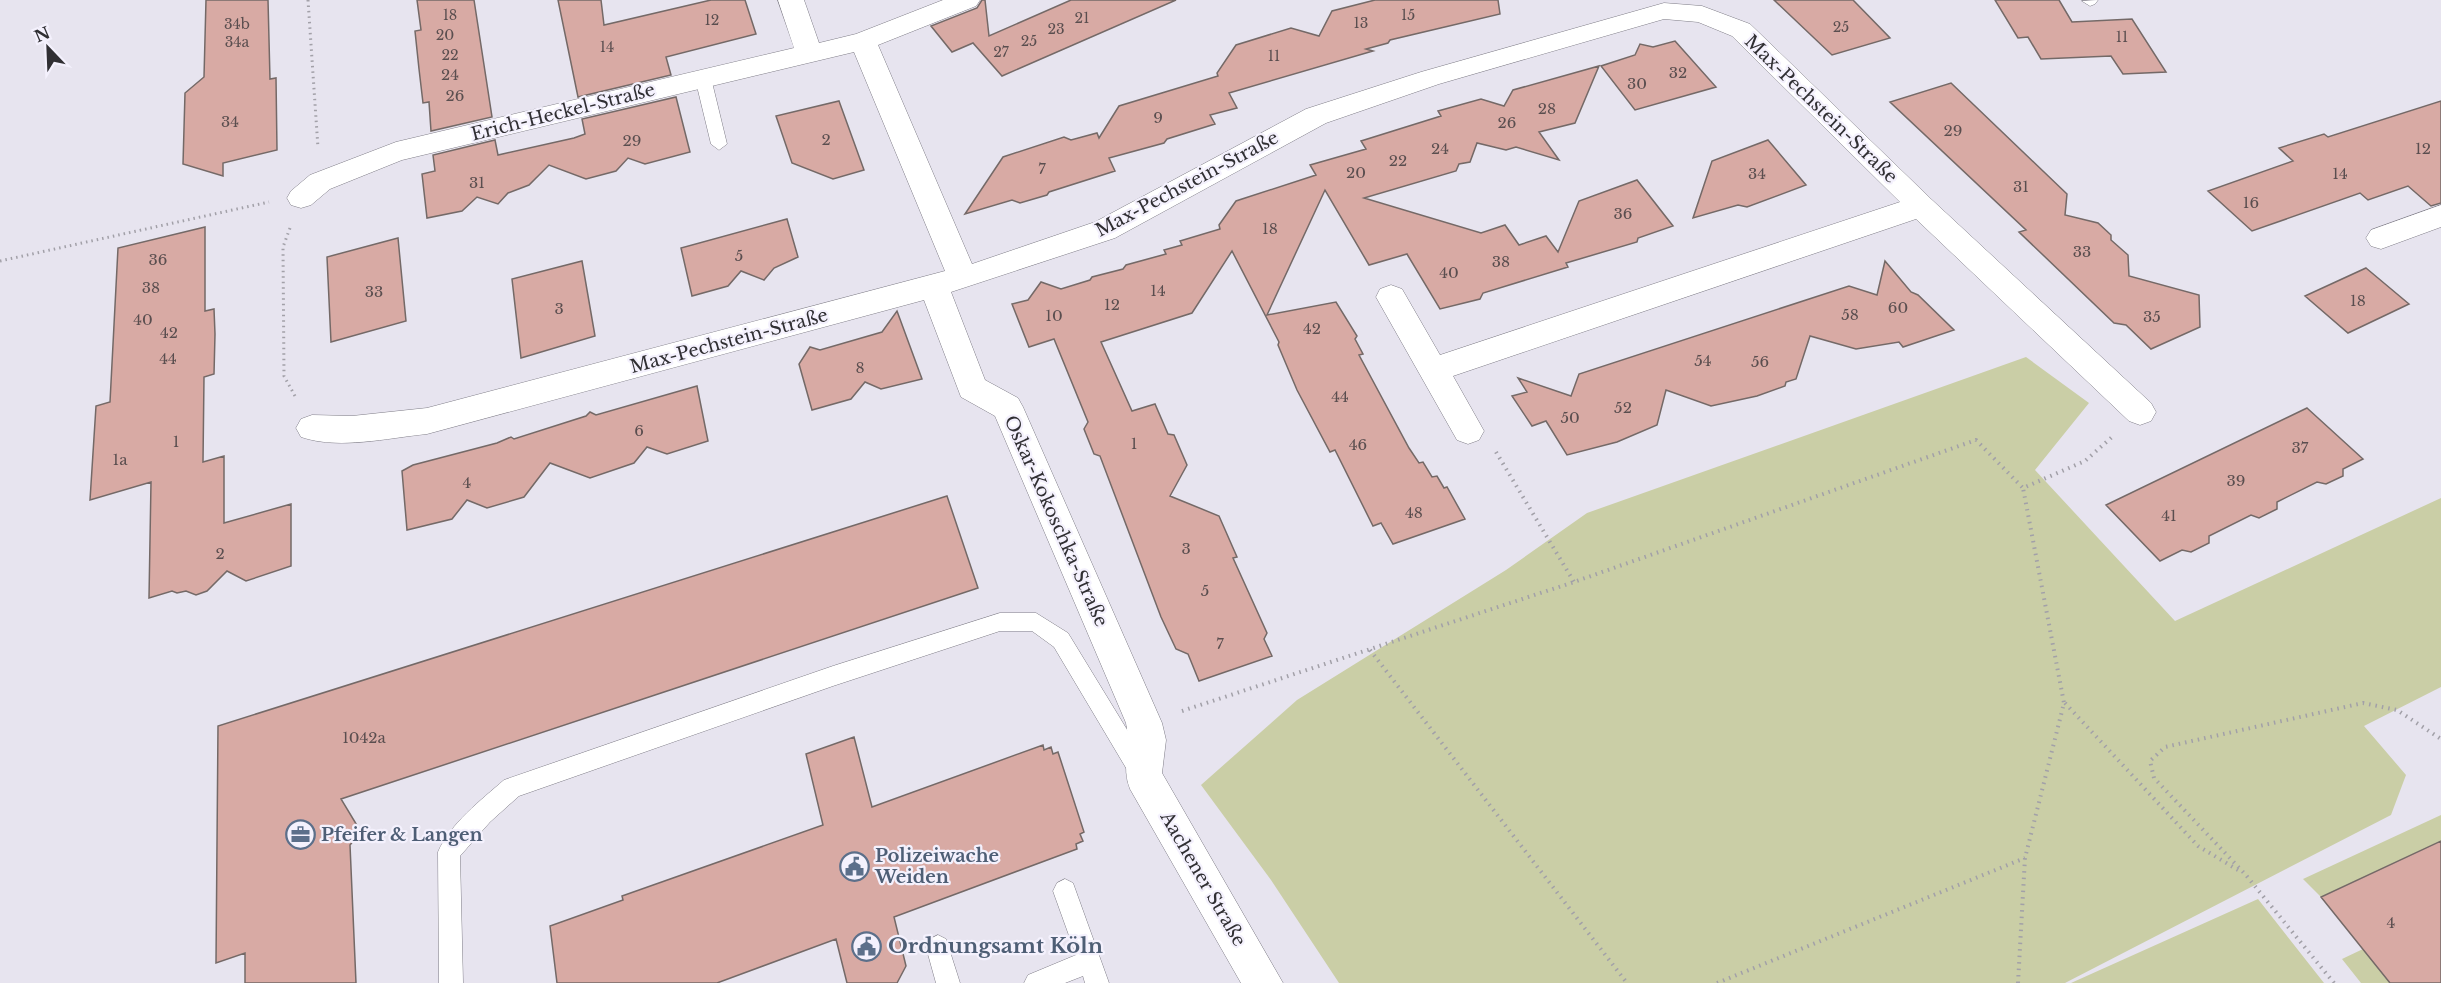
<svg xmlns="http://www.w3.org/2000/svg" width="2441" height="983" font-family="'Libre Baskerville',serif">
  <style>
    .green { fill: #cacea6 }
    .building { fill: #d8aaa4; stroke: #746967; stroke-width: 1.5 }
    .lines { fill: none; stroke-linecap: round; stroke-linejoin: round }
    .service-casing { stroke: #7f7d87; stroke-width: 1 }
    .minor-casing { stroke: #7f7d87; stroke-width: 1 }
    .path-far1 { stroke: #a2a0a8; stroke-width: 3; stroke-dasharray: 1.5 4; stroke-linecap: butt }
    .path { stroke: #a2a0a8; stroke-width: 4; stroke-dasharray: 1.5 5; stroke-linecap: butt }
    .service { fill: #fff; fill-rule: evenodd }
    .minor { fill: #fff; fill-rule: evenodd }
    .labels { text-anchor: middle; stroke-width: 4.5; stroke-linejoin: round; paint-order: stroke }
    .far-number-label { font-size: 14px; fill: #5a4e4f }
    .number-label { font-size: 15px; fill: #5a4e4f }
    .street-label { font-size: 18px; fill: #302f33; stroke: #f4f1fd }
    .service-label { font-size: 18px; font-weight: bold; fill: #4e5e75; stroke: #f4f1fd; text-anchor: start }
    .near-service-label { font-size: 21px; font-weight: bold; fill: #4e5e75; stroke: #f4f1fd; text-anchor: start }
  </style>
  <rect width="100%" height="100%" fill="#e7e4ef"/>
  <!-- green -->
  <path class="green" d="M2026,357l63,46 -54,67 140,151 266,-123v189l-77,39 42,49 -15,40 -326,168h-726l-68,-103 -70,-95 96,-85 209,-130 81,-57z
    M2441,815v26l-120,56 -18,-18z
    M2258,899l66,84h-253z
    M2363,949l27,34h-29l-19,-24z"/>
  <!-- building -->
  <path class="building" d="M206,0h62l2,79 6,-1 1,72 -54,13v13l-40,-12 2,-71 19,-16z
    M417,0h57l18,117 -61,14 -2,-29 -6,1 -4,-34 -4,-38 6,-1z
    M558,0h43l3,25 107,-25h34l11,34 -90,23 5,18 -93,22z
    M982,0h3l4,36 82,-36h105l-174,76 -29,-33 -21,9 -21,-26 46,-18z
    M1375,0h123l2,14 -110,26 -2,3 -22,6 7,2 -144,42 8,15 -27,7 5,9 -48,15 -3,4 -55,15 6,13 -66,21 -2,3 -27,8 -8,-3 -47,14 38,-57 61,-20 7,3 26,-7 2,5 20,-32 99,-30 -1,-3 19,-28 55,-17 28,8 13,-25z
    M1774,0h79l37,38 -58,17z
    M1995,0h64l13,22 60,-3 34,53 -43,2 -12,-18 -70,3 -13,-22 -10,1z
    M1675,41l41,46 -81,23 -34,-44 34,-11 5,-11 13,3z
    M1599,66l-24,57 -36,9 20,28 -43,-13 -10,3 -29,-7 -7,19 -11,2 -3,7 -92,27 117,35 24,-8 14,20 27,-9 12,16 21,-51 58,-21 36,46 -35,12 -1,4 -71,21 2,4 -85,26 -3,6 -40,10 -33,-55 -38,11 -44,-75 -58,125 69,-13 21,34 -2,3 8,15 -4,1 50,93 10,15 4,-1 9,15 5,-1 7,12 3,-1 18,32 -72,25 -12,-21 -8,3 -38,-76 -5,2 -33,-62 -19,-45 1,-3 -47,-91 -40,62 -91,29 31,69 23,-7 13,30 6,1 13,30 -17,31 49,20 18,41 -4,1 34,75 -3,6 8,17 -73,25 -11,-27 -12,-5 -15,-32 -61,-161 -6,-2 -10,-25 4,-7 -34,-83 -25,8 -17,-43 16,-4 13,-18 20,7 29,-9 2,-3 31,-8 3,-4 40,-11 -2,-4 18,-5 -2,-4 40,-12 -1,-4 17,-24 80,-26 -6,-10 56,-16 -5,-8 80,-25 -3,-5 43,-12 23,7 9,-16z
    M1951,83l116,111 -2,21 33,8 13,12v5l17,15 1,21 70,19 1,32 -49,22 -25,-24 -12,-2 -95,-91 7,-2 -136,-128z
    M676,97l14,55 -45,12 -17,-6 -12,13 -30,8 -37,-14 -20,20 -21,8 -10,11 -21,-7 -15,14 -35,7 -5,-44 13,-3 -2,-16 62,-15 3,15 76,-17 11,-4 -3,-15z
    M839,101l25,69 -31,9 -41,-16 -16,-47z
    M2441,101v102l-10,3 -23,-20 -40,14 -8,-7 -108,38 -44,-40 85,-30 -14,-13 45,-14 4,3z
    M1768,140l38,45 -59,22 -9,-2 -45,13 19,-57z
    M787,219l11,38 -24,11 -10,12 -23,-9 -13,15 -36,10 -11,-48z
    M205,227v84l9,-2 1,25 -1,40 -10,3 -1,85 21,-6v67l67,-19v62l-45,15 -19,-10 -20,20 -11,4 -10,-4 -9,2 -5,-2 -23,7 2,-116 -61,18 6,-94 14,-4 8,-154z
    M398,238l8,83 -75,21 -4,-85z
    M582,261l13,75 -74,22 -9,-79z
    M1885,261l26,31 7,3 36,35 -51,17 -4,-5 -43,7 -46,-13 -14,43 -10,3 -1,4 -28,10 -46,10 -45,-16 -9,35 -40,17 -50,13 -21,-34 -14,5 -20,-30 15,-4 -9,-14 53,18 8,-22 270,-88 28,9z
    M2366,268l43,36 -61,29 -43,-37z
    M897,311l25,68 -41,10 -16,-7 -14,17 -39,11 -13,-46 11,-17 10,3 62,-18z
    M697,386l11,55 -41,13 -20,-7 -13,16 -44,15 -40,-15 -26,34 -37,11 -20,-8 -15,19 -45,11 -5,-59 11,-6 84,-22 14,-6 3,2 72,-23 4,-4 6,3z
    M2307,408l56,51 -20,10v7l-17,8 -9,-2 -40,20v7l-18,9 -8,-3 -42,21v7l-18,9 -9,-2 -22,11 -54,-56z
    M947,496l31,92 -637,211 20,33 -11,13 6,138h-111v-30l-29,10 2,-237z
    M854,737l18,70 171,-62 1,5 7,-3 2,7 5,-2 26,80 -4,2 3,7 -7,3 1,5 -183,68 12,49 -9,17h-50l-11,-44 -119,44h-160l-7,-57 73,-26 -1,-4 201,-71 -17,-71z
    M2441,841v142h-51l-69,-86z"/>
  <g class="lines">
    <defs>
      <path id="service" d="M2098,0l-3,4 -5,2 -8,-5z
        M703,73l8,5 16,66 -8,6 -8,-6 -16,-66z
        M1000,613h36l32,20 80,131 3,7 -3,7 -8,4 -8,-4 -78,-131 -22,-16h-32l-167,55 -314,110 -29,26 -30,34 3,127h-24l-1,-131c12,-28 43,-52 66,-72l329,-114z
        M1065,879l8,4 36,100h-24l-2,-7 -18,7h-41l4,-8 48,-20 -23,-64 4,-8z
        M938,935l8,4 14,44h-24l-10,-36 4,-8z"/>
      <path id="minor" d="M778,0h26l15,43 37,-9 87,-34h37l-4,6 -98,39 94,219 123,-42 211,-113 115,-37 243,-69 38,3 48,18 181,175 220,204 5,9 -5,9 -11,4 -11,-4 -213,-202 -463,157 31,55 -5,9 -11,4 -11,-4 -81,-143 4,-8 11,-4 11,4 38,66 460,-153 -168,-166 -34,-14 -34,-3 -225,65 -113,39 -211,115 -164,54 34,88 33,18 5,9 139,316 4,17 -4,33 121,210h-42l-111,-194c-9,-22 1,-42 -4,-66l-131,-307 -34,-19 -37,-97 -497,134c-40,4 -88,16 -126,3l-5,-9 5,-9 11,-4 40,1 75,-8 518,-137 -91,-219 -452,108 -72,29 -19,16 -10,3 -10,-3 -4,-7 4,-7 19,-16 86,-33 398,-94z
        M2441,205v22l-60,22 -10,-3 -5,-8 5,-8z"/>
    </defs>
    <!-- service casing -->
    <use href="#service" class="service-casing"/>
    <!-- minor casing -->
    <use href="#minor" class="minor-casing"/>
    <!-- path-far1 -->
    <path class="path-far1" d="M308,0l10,148
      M290,228l-7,19 1,129 11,20
      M0,261l269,-59"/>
    <!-- path -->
    <path class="path" d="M1496,452l78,130
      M1370,650l257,333
      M2065,703l133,143 40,24
      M1182,711l392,-129 402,-142 47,48 62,-27 27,-24
      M1717,983l308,-125
      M2018,983l7,-125 39,-155 -41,-215
      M2334,983l-89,-109 -91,-96 -4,-17 15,-14 198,-44 34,7 44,29"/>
    <!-- service -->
    <use href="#service" class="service"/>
    <!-- minor -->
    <use href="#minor" class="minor"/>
  </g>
  <!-- icons -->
  <defs>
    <symbol id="office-ring" viewBox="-11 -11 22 22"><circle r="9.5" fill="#f4f1fd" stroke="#5c6f8a" stroke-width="1.5"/><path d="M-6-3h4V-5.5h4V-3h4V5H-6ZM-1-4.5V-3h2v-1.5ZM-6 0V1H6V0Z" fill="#5c6f8a"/></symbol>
    <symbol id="civic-ring" viewBox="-11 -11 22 22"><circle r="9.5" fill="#f4f1fd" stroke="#5c6f8a" stroke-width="1.5"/><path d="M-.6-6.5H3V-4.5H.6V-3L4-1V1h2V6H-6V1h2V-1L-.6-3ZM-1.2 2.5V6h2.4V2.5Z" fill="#5c6f8a"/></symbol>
  </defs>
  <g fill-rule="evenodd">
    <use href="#office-ring" x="284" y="818" width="33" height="33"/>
    <use href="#civic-ring" x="838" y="850" width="33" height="33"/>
    <use href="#civic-ring" x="850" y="930" width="33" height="33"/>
  </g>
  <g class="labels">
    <!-- far-number labels -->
    <g class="far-number-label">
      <text x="450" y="20">18</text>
      <text x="1408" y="20">15</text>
      <text x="1082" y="23">21</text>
      <text x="712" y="25">12</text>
      <text x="1361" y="28">13</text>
      <text x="237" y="29">34b</text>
      <text x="1841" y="32">25</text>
      <text x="1056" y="34">23</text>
      <text x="445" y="40">20</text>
      <text x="2122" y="42">11</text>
      <text x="1029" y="46">25</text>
      <text x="237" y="47">34a</text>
      <text x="607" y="52">14</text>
      <text x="1001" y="57">27</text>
      <text x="450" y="60">22</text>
      <text x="1274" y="61">11</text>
    </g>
    <!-- number labels -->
    <g class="number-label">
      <text x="1678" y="78">32</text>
      <text x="450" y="80">24</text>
      <text x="1637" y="89">30</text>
      <text x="455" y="101">26</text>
      <text x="1547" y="114">28</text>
      <text x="1158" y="123">9</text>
      <text x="230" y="127">34</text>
      <text x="1507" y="128">26</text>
      <text x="1953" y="136">29</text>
      <text x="826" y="145">2</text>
      <text x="632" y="146">29</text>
      <text x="1440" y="154">24</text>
      <text x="2423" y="154">12</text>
      <text x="1398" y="166">22</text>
      <text x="1042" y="174">7</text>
      <text x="1356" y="178">20</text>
      <text x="1757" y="179">34</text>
      <text x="2340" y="179">14</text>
      <text x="477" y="188">31</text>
      <text x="2021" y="192">31</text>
      <text x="2251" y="208">16</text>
      <text x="1623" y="219">36</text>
      <text x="1270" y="234">18</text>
      <text x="2082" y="257">33</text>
      <text x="739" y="261">5</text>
      <text x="158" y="265">36</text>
      <text x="1501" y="267">38</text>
      <text x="1449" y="278">40</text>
      <text x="151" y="293">38</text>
      <text x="1158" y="296">14</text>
      <text x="374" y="297">33</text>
      <text x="2358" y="306">18</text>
      <text x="1112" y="310">12</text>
      <text x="1898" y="313">60</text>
      <text x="559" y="314">3</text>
      <text x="1850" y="320">58</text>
      <text x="1054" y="321">10</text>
      <text x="2152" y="322">35</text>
      <text x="143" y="325">40</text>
      <text x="1312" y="334">42</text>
      <text x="169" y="338">42</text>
      <text x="168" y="364">44</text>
      <text x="1703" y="366">54</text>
      <text x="1760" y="367">56</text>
      <text x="860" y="373">8</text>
      <text x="1340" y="402">44</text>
      <text x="1623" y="413">52</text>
      <text x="1570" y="423">50</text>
      <text x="639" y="436">6</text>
      <text x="176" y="447">1</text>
      <text x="1134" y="449">1</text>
      <text x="1358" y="450">46</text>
      <text x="2300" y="453">37</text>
      <text x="120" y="465">1a</text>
      <text x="2236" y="486">39</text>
      <text x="467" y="488">4</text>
      <text x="1414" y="518">48</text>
      <text x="2169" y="521">41</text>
      <text x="1186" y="554">3</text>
      <text x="220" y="559">2</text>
      <text x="1205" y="596">5</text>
      <text x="1220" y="649">7</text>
      <text x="364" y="743">1042a</text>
      <text x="2391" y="928">4</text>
    </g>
    <!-- street labels -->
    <g class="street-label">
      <text transform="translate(1821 109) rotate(44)" y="6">Max-Pechstein-Straße</text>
      <text transform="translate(563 112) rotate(-14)" y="6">Erich-Heckel-Straße</text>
      <text transform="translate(1187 184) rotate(-28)" y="6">Max-Pechstein-Straße</text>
      <text transform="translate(729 341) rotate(-15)" y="6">Max-Pechstein-Straße</text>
      <text transform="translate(1056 521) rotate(66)" y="6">Oskar-Kokoschka-Straße</text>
      <text transform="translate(1203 879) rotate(60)" y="6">Aachener Straße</text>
    </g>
    <!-- service labels -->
    <g class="service-label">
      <text x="321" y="841">Pfeifer &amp; Langen</text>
      <text x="875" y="862">Polizeiwache<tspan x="875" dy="21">Weiden</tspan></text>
    </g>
    <!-- near-service labels -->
    <g class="near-service-label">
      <text x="888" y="953">Ordnungsamt Köln</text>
    </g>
  </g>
  <!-- north arrow -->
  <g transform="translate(48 48) rotate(337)" stroke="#f4f1fd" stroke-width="4.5" paint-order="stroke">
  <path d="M0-4.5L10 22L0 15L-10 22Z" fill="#302f33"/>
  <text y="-9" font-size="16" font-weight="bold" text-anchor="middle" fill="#302f33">N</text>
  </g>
</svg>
